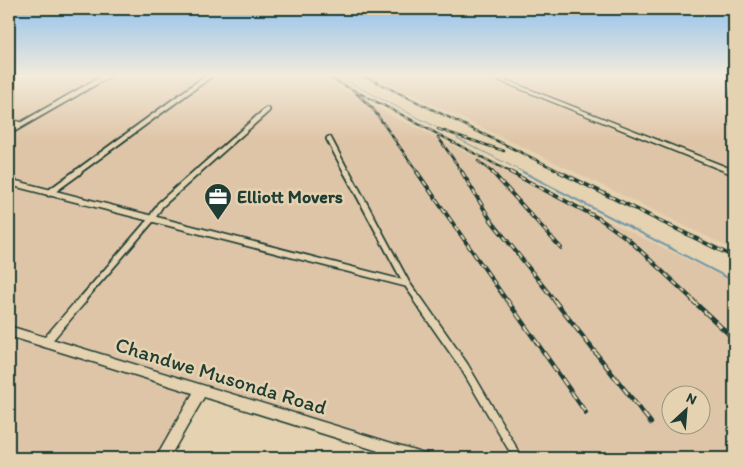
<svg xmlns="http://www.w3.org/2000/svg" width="743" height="467" font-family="Itim,sans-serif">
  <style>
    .built { fill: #dfc5a8; fill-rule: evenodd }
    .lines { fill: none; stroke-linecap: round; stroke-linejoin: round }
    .stream-far1 { stroke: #7498a9; stroke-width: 1 }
    .stream { stroke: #7498a9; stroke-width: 2 }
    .street-far2-casing { stroke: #1f3d34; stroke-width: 8 }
    .street-far1-casing { stroke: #1f3d34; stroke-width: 9 }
    .street-casing { stroke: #1f3d34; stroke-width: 11 }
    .secondary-casing { stroke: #1f3d34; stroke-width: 3 }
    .street-far2 { stroke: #e5d2b0; stroke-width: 4.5 }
    .street-far1 { stroke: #e5d2b0; stroke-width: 5.5 }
    .street { stroke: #e5d2b0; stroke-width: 8 }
    .secondary { fill: #e5d2b0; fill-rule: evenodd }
    .rail-far2-casing { stroke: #1f3d34; stroke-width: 2.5 }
    .rail-far1-casing { stroke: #1f3d34; stroke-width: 4 }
    .rail-casing { stroke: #1f3d34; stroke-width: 4.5 }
    .rail-far2 { stroke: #e5d2b0; stroke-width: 1; stroke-dasharray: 4.5; stroke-linecap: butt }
    .rail-far1 { stroke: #e5d2b0; stroke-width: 2; stroke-dasharray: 5.5; stroke-linecap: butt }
    .rail { stroke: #e5d2b0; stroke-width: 2.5; stroke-dasharray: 8; stroke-linecap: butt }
    .labels { text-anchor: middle; stroke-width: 5; stroke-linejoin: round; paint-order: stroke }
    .poi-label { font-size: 18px; font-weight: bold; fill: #1f3d34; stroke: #e5d2b0; text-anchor: start }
    .near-street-label { font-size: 21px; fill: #1f3d34; stroke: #e5d2b0 }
  </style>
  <rect width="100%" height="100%" fill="#e5d2b0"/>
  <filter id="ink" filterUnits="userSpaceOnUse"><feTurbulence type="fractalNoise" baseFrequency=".02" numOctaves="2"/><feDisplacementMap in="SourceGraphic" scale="10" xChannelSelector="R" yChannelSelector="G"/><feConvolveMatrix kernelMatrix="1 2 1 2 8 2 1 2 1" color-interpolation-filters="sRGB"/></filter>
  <g filter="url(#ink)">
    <!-- built -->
    <path class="built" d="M9,75h307l80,43 338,164v176h-325l-210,-65 -39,65h-151zM670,394h30v30h-30z
      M371,75h363v175l-159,-78z"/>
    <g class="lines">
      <!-- stream-far1 -->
      <path class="stream-far1" d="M335,75l101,52
        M457,138l68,35"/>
      <!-- stream -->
      <path class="stream" d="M523,172l211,109"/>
      <defs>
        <path id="street-far2" d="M732,97l2,-11
          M9,121l12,4 87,-50
          M9,132l12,-7
          M329,139l18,34
          M76,173l134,-98
          M196,173l71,-63"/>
        <path id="street-far1" d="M347,172l60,112
          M9,182l398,102 12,17
          M49,193l29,-21
          M81,301l70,-81 9,-15 37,-33"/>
        <path id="street" d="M418,300l46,66 54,92
          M45,343l37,-43
          M380,458l3,-11"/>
        <path id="secondary" d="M486,75h7l241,95v5z
          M9,326l412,126 5,1 1,5h-26l-197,-61 -35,61h-13l37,-65 -184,-57z"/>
      </defs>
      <!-- street-far2 casing -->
      <use href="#street-far2" class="street-far2-casing"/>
      <!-- street-far1 casing -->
      <use href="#street-far1" class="street-far1-casing"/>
      <!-- street casing -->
      <use href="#street" class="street-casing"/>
      <!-- secondary casing -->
      <use href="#secondary" class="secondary-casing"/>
      <!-- street-far2 -->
      <use href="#street-far2" class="street-far2"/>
      <!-- street-far1 -->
      <use href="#street-far1" class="street-far1"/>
      <!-- street -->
      <use href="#street" class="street"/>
      <!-- secondary -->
      <use href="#secondary" class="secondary"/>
      <defs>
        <path id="rail-far2" d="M324,75l88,45
          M362,75l201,98
          M353,90l20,19 45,64
          M405,117l107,56
          M438,129l66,22
          M438,137l25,36
          M478,161l15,12"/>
        <path id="rail-far1" d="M417,172l90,129
          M462,172l28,47 65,82
          M492,172l69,76
          M510,172l90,47 29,21 65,61
          M560,172l174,85"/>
        <path id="rail" d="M507,300l79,113
          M554,300l97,123
          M692,300l42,39"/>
      </defs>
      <!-- rail-far2 casing -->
      <use href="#rail-far2" class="rail-far2-casing"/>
      <!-- rail-far1 casing -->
      <use href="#rail-far1" class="rail-far1-casing"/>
      <!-- rail casing -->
      <use href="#rail" class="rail-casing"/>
      <!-- rail-far2 -->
      <use href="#rail-far2" class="rail-far2"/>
      <!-- rail-far1 -->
      <use href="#rail-far1" class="rail-far1"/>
      <!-- rail -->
      <use href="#rail" class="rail"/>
    </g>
  </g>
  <!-- sky -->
  <linearGradient id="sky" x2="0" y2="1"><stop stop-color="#90c1ee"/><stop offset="0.54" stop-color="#f3ebdb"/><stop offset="1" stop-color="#f3ebdb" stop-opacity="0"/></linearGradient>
  <rect width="743" height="140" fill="url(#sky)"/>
  <!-- icons -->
  <defs>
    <symbol id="office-pin" viewBox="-11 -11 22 30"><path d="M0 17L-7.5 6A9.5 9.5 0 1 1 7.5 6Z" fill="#1f3d34" stroke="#e5d2b0"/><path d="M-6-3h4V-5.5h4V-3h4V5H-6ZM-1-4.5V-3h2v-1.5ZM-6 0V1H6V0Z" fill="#fff"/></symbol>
  </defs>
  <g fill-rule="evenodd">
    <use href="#office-pin" x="202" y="181" width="32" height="43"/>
  </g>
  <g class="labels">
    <!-- poi labels -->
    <g class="poi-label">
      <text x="237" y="203">Elliott Movers</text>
    </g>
    <!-- near-street labels -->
    <g class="near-street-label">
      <text transform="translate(221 376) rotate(17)" y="7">Chandwe Musonda Road</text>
    </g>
  </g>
  <!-- margin -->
  <rect width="743" height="467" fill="none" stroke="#e5d2b0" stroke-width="30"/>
  <rect x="15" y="15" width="713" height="437" fill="none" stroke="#1f3d34" stroke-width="2" filter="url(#ink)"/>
  <!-- north arrow -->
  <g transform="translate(686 410) rotate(26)"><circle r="24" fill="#e5d2b0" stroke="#96967e"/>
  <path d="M0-4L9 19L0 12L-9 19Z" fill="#1f3d34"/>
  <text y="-8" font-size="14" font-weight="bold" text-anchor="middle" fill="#1f3d34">N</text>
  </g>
</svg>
